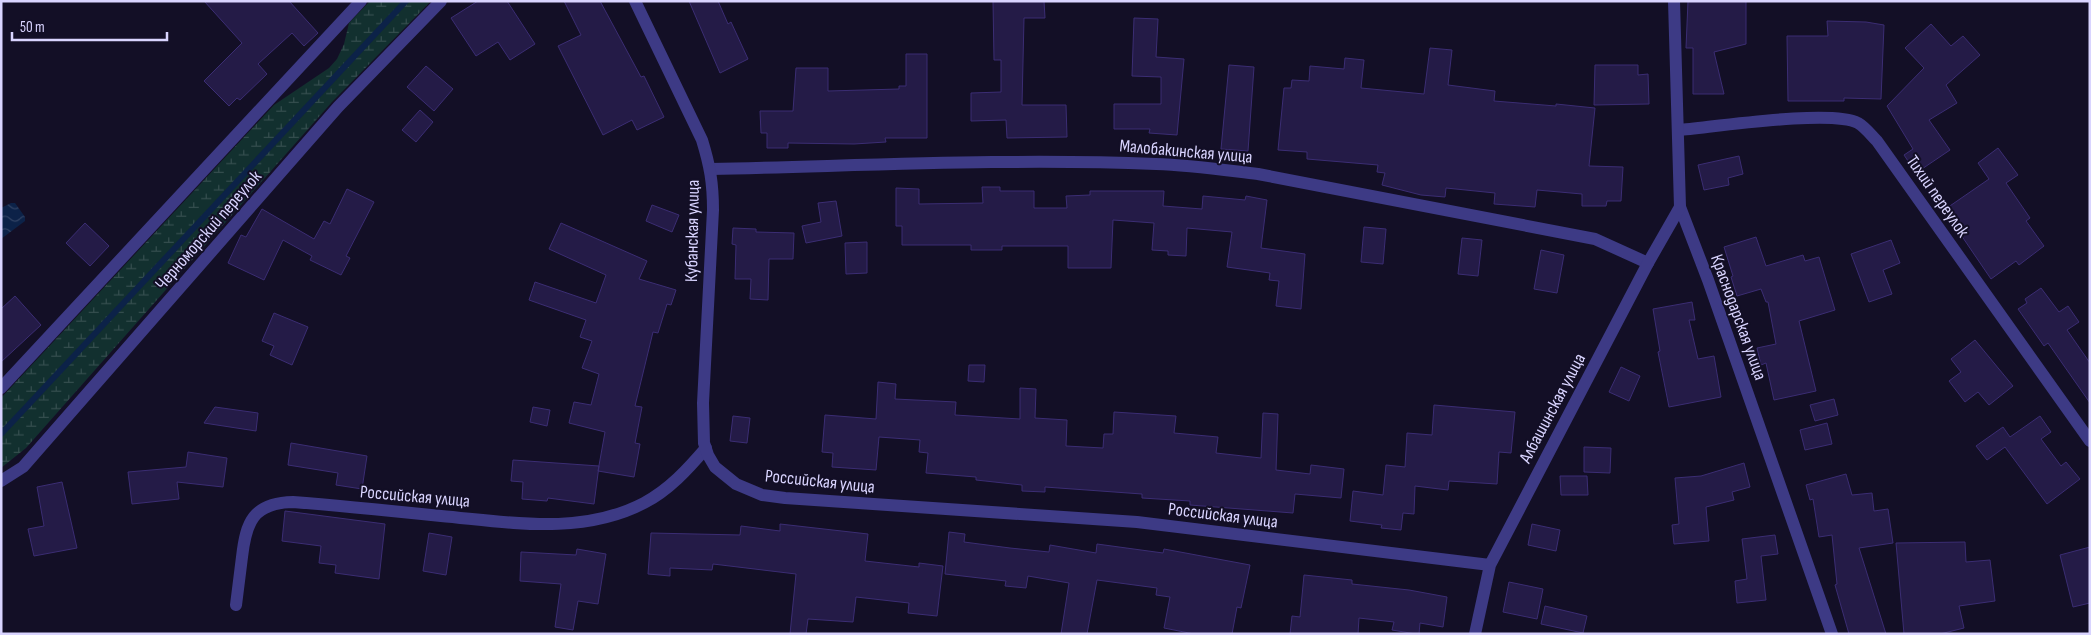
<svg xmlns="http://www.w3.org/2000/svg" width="2091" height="635" font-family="'Sofia Sans Condensed',sans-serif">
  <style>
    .wetland { fill: url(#wetland-marsh) }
    .water { fill: url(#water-waves) }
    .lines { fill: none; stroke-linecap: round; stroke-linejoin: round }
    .stream { stroke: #0c2248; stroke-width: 6 }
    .building { fill: #241b47; stroke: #3b2d73 }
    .service { stroke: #3d3a85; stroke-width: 12 }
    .minor { stroke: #3d3a85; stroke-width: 12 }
    .tertiary { stroke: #3d3a85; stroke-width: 12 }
    .labels { text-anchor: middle; stroke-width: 4; stroke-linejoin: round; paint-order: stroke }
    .street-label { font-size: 18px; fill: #d9d4ff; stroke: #130f26 }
  </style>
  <defs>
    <pattern id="wetland-marsh" width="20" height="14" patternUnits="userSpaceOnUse" patternTransform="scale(1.25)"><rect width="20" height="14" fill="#12302f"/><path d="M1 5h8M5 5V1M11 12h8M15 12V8" fill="none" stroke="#344d4e"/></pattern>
    <pattern id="water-waves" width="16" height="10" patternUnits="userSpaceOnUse" patternTransform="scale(1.25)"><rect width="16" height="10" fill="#0c2248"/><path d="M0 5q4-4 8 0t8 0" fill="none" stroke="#2f4163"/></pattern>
  </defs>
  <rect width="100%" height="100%" fill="#130f26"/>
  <!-- wetland -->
  <path class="wetland" d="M370,1h61l-99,101 -306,346 -25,20v-70l273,-293 55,-37 8,-9 7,-15 5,-21z"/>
  <!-- water -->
  <path class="water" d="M11,203h4l10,14v4l-24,18v-31z"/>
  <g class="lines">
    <!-- stream -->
    <path class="stream" d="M1,434l405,-433"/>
  </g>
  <!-- building -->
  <path class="building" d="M204,1h85l29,32 -14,13 -12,-13 -34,31 9,10 -27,26 -3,-2 -8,8 -25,-25 38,-38z
    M478,1h29l28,43 -25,16 -12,-18 -22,14 -25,-38z
    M564,1h36l41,76 3,-1 20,41 -27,13 -5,-10 -29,15 -45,-89 23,-11z
    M689,1h29l10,23 3,-2 17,37 -28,14z
    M993,1h51l1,17h-21l-2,87h44l1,32 -60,1 -1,-18 -35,1v-28l30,-1v-32h-7z
    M1688,1h58v43l-32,8 10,42h-31v-46h-7z
    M1134,18l24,1 -2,38 28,2 -7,76 -28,-2 1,-4h-36v-25h47v-27l-29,-1z
    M1827,21l39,1 18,3 -3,74 -37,-1v3h-56l-1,-65h41z
    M1931,24l20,22 12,-10 17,19 -34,30 11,18 -28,17 21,30 -34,23 -12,-18 9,-6 -26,-43 37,-38 -19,-20z
    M1430,48l22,2 -4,35 47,6 -1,10 62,5v-2l39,4 -6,58 34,1 -2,34h-14l-1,5h-24v-12l-45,-4 -2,17 -41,-3 1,-11 -49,-5 -1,9 -24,-2 -39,-10 3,-12 -8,-1 1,-7 -71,-6v-7l-29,-2 6,-62h7l1,-8 17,1 1,-15 34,3 1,-11 19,2 -3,28 63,6z
    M906,54h21v84h-42l1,4 -32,2 -66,-1v5h-21v-15h-6l-1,-22h33l3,-43h32v23l71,-2v-3h7z
    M1229,65l25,2 -6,84 -27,-2z
    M1595,65h43v10l10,-1 1,30 -55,1z
    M426,66l27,23 -19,22 -27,-24z
    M420,110l13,12 -17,20 -14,-12z
    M1998,148l20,27 -12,8 24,35 -4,3 18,25 -25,19 -3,-4 -25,18 -47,-69 45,-31 -11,-16z
    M1739,156l4,18 -15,4 1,7 -25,5 -6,-25z
    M982,187h18v4h34v17h33l-1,-12 24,-1v-4h74l-1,15 39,3 1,-13 42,4 1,-4 21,4 -6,48 44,6 -4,55 -25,-3 3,-25 -10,-1 1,-7 -43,-6 5,-35 -45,-4 -1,28 -18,-1v-4l-16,-1 2,-27 -41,-3 -2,48h-43v-22h-66v4h-31v-5h-69v-19h-6v-38l23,1v15l64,-1z
    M347,189l27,13 -28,54 4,2 -9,17 -31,-15 2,-4 -29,-16 -19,40 -36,-17 13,-28 5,2 16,-28 52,30 10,-18 6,3z
    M836,201l6,35 -36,7 -4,-17 19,-4 -3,-19z
    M652,205l27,10 -7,17 -26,-11z
    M85,223l24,23 -19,20 -24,-23z
    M561,223l86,38 -8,18 37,11 -5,15 -4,-1 -9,29 -5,-1 -18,74 7,1 -7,36 5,1 -6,33 -36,-6 7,-39 -36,-9 5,-21 17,3 8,-31 -17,-6 10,-27 -12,-4 6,-17 -57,-20 6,-18 61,21 10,-28 -57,-26z
    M1364,227l22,2 -3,35 -22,-2z
    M733,228l23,1v3l38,1 -1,26h-24l-1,41 -18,-1 1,-20h-16l1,-34 -4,-1z
    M1756,237l10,29 37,-11 2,6 14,-4 16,53 -36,11 17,70 -42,9 -8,-37 -5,2 -4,-17 19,-4 -8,-42h-2l-5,-13 -24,7 -6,-19 2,-1 -9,-29z
    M1462,238l20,2 -4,36 -20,-2z
    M1891,240l9,23 -17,7 9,24 -23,8 -18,-48z
    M867,242v31l-21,1 -1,-31z
    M1541,250l23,5 -7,38 -23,-4z
    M2041,288l18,24 9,-6 11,16 -12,8 23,33v40l-42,-60 -4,3 -26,-37 9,-6 -2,-4z
    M15,296l26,29 -40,37v-53z
    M1692,302l3,18h-6l9,39 16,-3 7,41 -52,10 -11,-55 2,-1 -7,-42z
    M274,313l34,14 -16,38 -22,-10 4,-9 -12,-5z
    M1975,340l38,46 -24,19 -11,-13 -13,10 -16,-21 12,-9 -10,-13z
    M969,365h16l-1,17 -16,-1z
    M1621,367l19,9 -11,25 -20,-9z
    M878,382l18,2 -1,15 61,3 -1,13 65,4v-31l16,1 -1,29 32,2 -1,26 37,2 1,-14h9l1,-22 62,4 -2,17 44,4 -2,16 45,5 2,-45 15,1 -2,56 34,4 1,-9 33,4 -3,29 -46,-4 -2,19 -103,-8v-4l-48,-3v-4l-97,-7v5l-23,-1v-6l-46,-5v-3l-50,-4 2,-20 -9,-1 1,-12 -41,-3 -3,33 -44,-3 1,-14 -11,-1 3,-37 51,4z
    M1834,399l4,16 -23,6 -5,-16z
    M1434,405l81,7 -4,41 -12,-1 -2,32 -48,-3 -1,9 -33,-4 -1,28 -11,-1 -2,17 -20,-2 1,-3 -32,-4 3,-30 30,4 3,-30 19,2 2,-34 25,2z
    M215,407l43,6 -2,18 -52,-8z
    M533,407l17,3 -3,16 -17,-4z
    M733,416l17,2 -3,25 -17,-2z
    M2040,416l11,16 -10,7 20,27 5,-4 14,17 -33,25 -42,-57 -18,13 -11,-14 27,-19 7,10z
    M1827,423l5,21 -27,6 -5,-20z
    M291,443l76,13 -5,33 -26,-4 2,-12 -50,-8z
    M1584,447l27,1 -1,25 -26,-1z
    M188,452l39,6 -4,29 -46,-5 2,17 -47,5 -4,-32 58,-5z
    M513,460l86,6 -5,38 -46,-6 -1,3 -25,-2 1,-17 -12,-1z
    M1744,463l6,24 -18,5 2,8 -28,7 3,34 -35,3 -2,-19 7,-1 -4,-46 26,-2z
    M1846,474l6,21 20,-2 2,18 14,-2 5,34 -34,5 27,86h-37l-14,-49 2,-1 -5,-49 -13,2 -6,-38 -3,1 -4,-15z
    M1560,476h27l1,19h-27z
    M62,482l15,66 -43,8 -6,-27 16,-3 -7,-39z
    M285,511l100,13 -6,55 -44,-6 1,-8 -17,-2 2,-17 -39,-5z
    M780,524l88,10 -3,27 54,6v-4l24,3 -6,50 -29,-3 1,-10 -53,-6 -3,25 -45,-3 -2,15h-16l6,-60 -83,-10 -1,6 -42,-2v8l-22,-2 3,-41 89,2 1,-9 39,5z
    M1532,524l28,6 -4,21 -28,-6z
    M949,532l16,2 -1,8 46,6 39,4 1,-7 46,8 1,-9 66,9 1,-4 86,16 -9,43 -4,-1 -5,27h-38l-30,-6 6,-31 -14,-2 1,-7 -60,-8 -10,54h-26l8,-51 -41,-7 -2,12 -21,-2 1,-5 -61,-7z
    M429,533l23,4 -6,38 -23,-4z
    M1775,535l3,19 -17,2 5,44 -29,3 -2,-22 12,-2 -5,-40z
    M1965,542l1,20 24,-2 5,41 -36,5 5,22 -24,6h-36l-8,-91z
    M2090,547v56l-17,4 -13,-52z
    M577,549l29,5 -8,50 -20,-3 -5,29 -18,-3 6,-43 -41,-3 1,-29 55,3z
    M1304,575l48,5v4l57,6 38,7 -4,30 -23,-4 -1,11h-3l-24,-4 2,-8 -35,-4 -1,16h-68l2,-18 8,1z
    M1509,582l34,7 -6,30 -34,-7z
    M1545,606l42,10 -4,17 -42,-9z"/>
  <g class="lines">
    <!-- service -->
    <path class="service" d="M236,605c2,-16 4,-32 6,-48 4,-35 11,-54 51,-55 50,4 99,9 148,14 67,6 140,20 203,-13 25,-13 44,-34 62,-55"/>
    <!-- minor -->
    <path class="minor" d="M1679,130c35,-3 152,-21 179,-7 7,4 13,12 19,18l213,300
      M711,169c148,-3 297,-11 445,-5 34,1 68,6 102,10l337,65 53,24
      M1680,207l28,73 124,354
      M1,388l360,-387
      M1,481l22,-14 315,-360 103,-106"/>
    <!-- tertiary -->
    <path class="tertiary" d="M635,1l67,139c8,26 11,43 11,70l-10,193 1,40 4,12 7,12 21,17 26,11 23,3 352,24 353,43
      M1475,634l15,-69 158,-302 32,-56 -6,-206"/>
  </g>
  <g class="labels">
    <!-- street labels -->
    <g class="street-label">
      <text transform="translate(1186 151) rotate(5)" y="6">Малобакинская улица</text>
      <text transform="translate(1938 196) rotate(55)" y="6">Тихий переулок</text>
      <text transform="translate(208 230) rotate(-49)" y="6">Черноморский переулок</text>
      <text transform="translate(692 231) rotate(-89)" y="6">Кубанская улица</text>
      <text transform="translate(1739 317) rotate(70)" y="6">Краснодарская улица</text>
      <text transform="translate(1552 408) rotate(-62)" y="6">Албашинская улица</text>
      <text transform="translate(820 481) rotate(6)" y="6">Российская улица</text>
      <text transform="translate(415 496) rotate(5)" y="6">Российская улица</text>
      <text transform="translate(1223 515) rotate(7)" y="6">Российская улица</text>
    </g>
  </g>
  <!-- border -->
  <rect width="2091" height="635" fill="none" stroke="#d9d4ff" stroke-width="5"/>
  <!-- scale -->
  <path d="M12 32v8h155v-8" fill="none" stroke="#d9d4ff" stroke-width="2.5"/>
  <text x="20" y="32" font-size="15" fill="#d9d4ff" stroke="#130f26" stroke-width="4" paint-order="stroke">50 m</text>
</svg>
